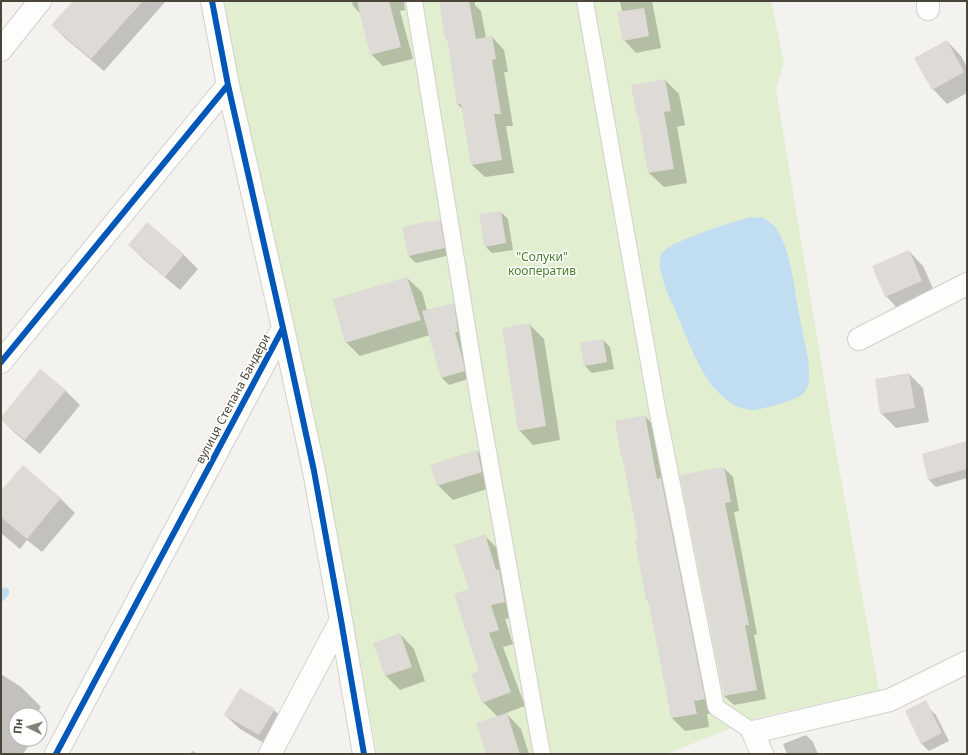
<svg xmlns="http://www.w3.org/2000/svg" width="968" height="755" font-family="'Noto Sans',sans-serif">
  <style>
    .green { fill: #e1eecf }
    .water { fill: #c0ddf1 }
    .shadow { fill: #0003 }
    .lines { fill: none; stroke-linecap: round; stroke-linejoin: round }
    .stream { stroke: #c0ddf1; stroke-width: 9 }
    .building { fill: #dedbd6 }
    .service-casing { stroke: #d2d0cb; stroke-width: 18 }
    .minor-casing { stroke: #d2d0cb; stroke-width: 24 }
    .service { stroke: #fdfdfc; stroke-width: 16 }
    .minor { stroke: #fdfdfc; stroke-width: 22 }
    .cycleway-casing { stroke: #fff; stroke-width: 8 }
    .cycleway { stroke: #0057b8; stroke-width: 6 }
    .labels { text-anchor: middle; stroke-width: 3; stroke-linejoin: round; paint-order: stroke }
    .park-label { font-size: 12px; fill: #4a7f2a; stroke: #fff }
    .street-label { font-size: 12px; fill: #4b4439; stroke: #fff }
  </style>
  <rect width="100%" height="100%" fill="#f4f2ee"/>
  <!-- green -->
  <path class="green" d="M225,1h546l13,61 -8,27 58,350 45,251 -123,28 -89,36h-290l-25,-134 -123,-585z"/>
  <!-- water -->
  <path class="water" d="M762,217c8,5 13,8 17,16 4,7 7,15 9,23 6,22 8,45 13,68 3,18 9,35 8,54 0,7 -3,14 -9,18 -8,5 -37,13 -46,14 -5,0 -13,-2 -18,-4 -10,-5 -22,-17 -28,-26 -13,-20 -22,-44 -31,-66 -6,-13 -13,-27 -16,-42 -2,-6 -2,-15 2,-20 9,-11 69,-30 84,-34 5,-1 10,0 15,-1z"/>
  <!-- shadow -->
  <path class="shadow" d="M75,1h91l-62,70 -39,-33 -13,-13z
    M352,1h52l1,9 -5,1 13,48 -30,7 -12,-12 -10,-40 -8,-8z
    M440,1h35v4l6,6 5,27 6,-1 12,13 4,22h-4l9,54h-7l8,47 -29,4 -13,-12 -9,-56 -5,-4 -9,-64 -3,-3z
    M620,1h32l9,47 -25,5 -12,-13 -2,-28z
    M947,41l14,15 6,11v26l-20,11 -14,-15z
    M665,80l14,14 6,31 -8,2 10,56 -23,4 -15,-14 -9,-55z
    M501,212l7,7 5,31 -21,3 -7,-7z
    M440,222l7,7 4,26 -35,8 -7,-7 23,-33z
    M147,224l37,31 14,14 -18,21 -37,-31 -14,-14z
    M909,251l14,15 13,29 -36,16 -14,-15z
    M407,278l15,14 5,18 26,-6 7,8 11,66 -22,7 -7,-7 -12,-43 -70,21 -14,-14z
    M529,324l15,15 16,101 -27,5 -14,-15z
    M603,340l7,7 4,22 -22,4 -7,-7 -4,-22z
    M41,370l25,21 14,14 -40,49 -25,-21 -14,-14z
    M909,374l14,14 6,34 -33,6 -15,-15z
    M645,416l13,14 60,283 -11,1 2,13 -24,4 -13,-13 -22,-115 -3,-4 -8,-60z
    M967,442v36l-31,9 -7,-7z
    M477,451l14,15 5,20 -43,14 -15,-15z
    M23,467l38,32 14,14 -33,39 -15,-12 -7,9 -19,-16v-41z
    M724,468l9,9 6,34 -5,1 23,122 -3,1 12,64 -32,6 -10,-9z
    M485,536l14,14 20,66 -14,3 8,25 -10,3 22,59 -19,7 15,16 8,25h-42l11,-37 -15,-15 -13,-112z
    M400,634l14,15 11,32 -25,9 -14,-14 -12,-32z
    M1,674l20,13 20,20 -5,8h-20v24h17l-10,15h-22z
    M929,708l7,7 13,26 -20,10 -7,-7 -13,-27z
    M274,710l15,14 -22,21 -27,-16 -15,-14z
    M806,735l7,7 5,12h-31l-4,-10z
    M192,751l7,3h-8z"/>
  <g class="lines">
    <!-- stream -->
    <path class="stream" d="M1,597l4,-5"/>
  </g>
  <!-- building -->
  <path class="building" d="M73,1h70l-52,58 -40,-34z
    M357,1h32l12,46 -31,8z
    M439,1h30l7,38 16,-3 4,23 -4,1 9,54h-7l8,46 -31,5 -10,-61 -4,1 -10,-67 -2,1z
    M644,8l5,28 -26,5 -6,-29z
    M947,40l17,32 -32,18 -18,-32z
    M665,79l6,32 -7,1 10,57 -26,4 -10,-56h-1l-6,-32z
    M501,211l5,32 -22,4 -5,-33z
    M440,220l5,28 -37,8 -6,-29 30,-6v1z
    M147,222l37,32 -19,23 -37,-32z
    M909,250l13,31 -37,16 -13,-31z
    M407,277l14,43 -76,23 -12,-44z
    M454,303l4,29h-3l8,29 2,10 -24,7 -19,-67z
    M530,323l16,103 -28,5 -16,-103z
    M603,339l4,23 -23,4 -4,-23z
    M40,369l26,21 -41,50 -24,-20v-3z
    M909,373l6,35 -35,6 -5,-35z
    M645,415l12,64 4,-1 44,221 -11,2 3,13 -26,4 -23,-119 -2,1 -11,-61 3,-1 -16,-82h-1l-6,-35z
    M967,441v28l-39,11 -6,-26z
    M477,450l5,22 -45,14 -7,-21z
    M23,465l38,33 -34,41 -26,-22v-26z
    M724,467l7,35 -6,1 24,122h-4l12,65 -33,6 -44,-221z
    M485,534l11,36 3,-1 6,33 -14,3 8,25 -10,3 22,59 -29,11 -11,-29 8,-3 -25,-77 15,-5 -15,-44z
    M400,633l12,34 -27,9 -12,-33z
    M240,688l35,21 -16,26 -35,-20z
    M926,700l16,33 -21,11 -16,-33z
    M507,713l13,41h-34l-10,-31z"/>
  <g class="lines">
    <defs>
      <path id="service" d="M414,1l65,400 63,353
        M585,1l72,407 59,299 37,25"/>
      <path id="minor" d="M928,1v8
        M1,50l39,-49
        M283,328l31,143 27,149 23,134
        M859,339l108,-55
        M1,362l227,-277
        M56,754l227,-426 -55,-243 -16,-84
        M270,754l71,-134
        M762,754l-9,-22 137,-32 77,-38"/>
    </defs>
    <!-- service casing -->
    <use href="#service" class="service-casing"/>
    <!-- minor casing -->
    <use href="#minor" class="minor-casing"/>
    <!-- service -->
    <use href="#service" class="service"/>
    <!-- minor -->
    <use href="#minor" class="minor"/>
    <defs>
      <path id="cycleway" d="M283,328l31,143 27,149 23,134
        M1,362l227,-277
        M56,754l227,-426 -55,-243 -16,-84"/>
    </defs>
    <!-- cycleway casing -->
    <use href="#cycleway" class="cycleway-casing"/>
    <!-- cycleway -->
    <use href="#cycleway" class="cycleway"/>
  </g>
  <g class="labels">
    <!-- park labels -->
    <g class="park-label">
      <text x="542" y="261">"Солуки"<tspan x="542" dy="14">кооператив</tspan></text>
    </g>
    <!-- street labels -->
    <g class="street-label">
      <text transform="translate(233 399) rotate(-62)" y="4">вулиця Степана Бандери</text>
    </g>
  </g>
  <!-- border -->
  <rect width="968" height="755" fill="none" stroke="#4b4439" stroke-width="4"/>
  <!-- north arrow -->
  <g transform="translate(28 727) rotate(275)"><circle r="19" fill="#ffffff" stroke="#b7b4b0"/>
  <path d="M0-3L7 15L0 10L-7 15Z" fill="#868178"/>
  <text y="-6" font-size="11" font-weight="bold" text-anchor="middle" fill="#4b4439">Пн</text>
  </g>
</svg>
